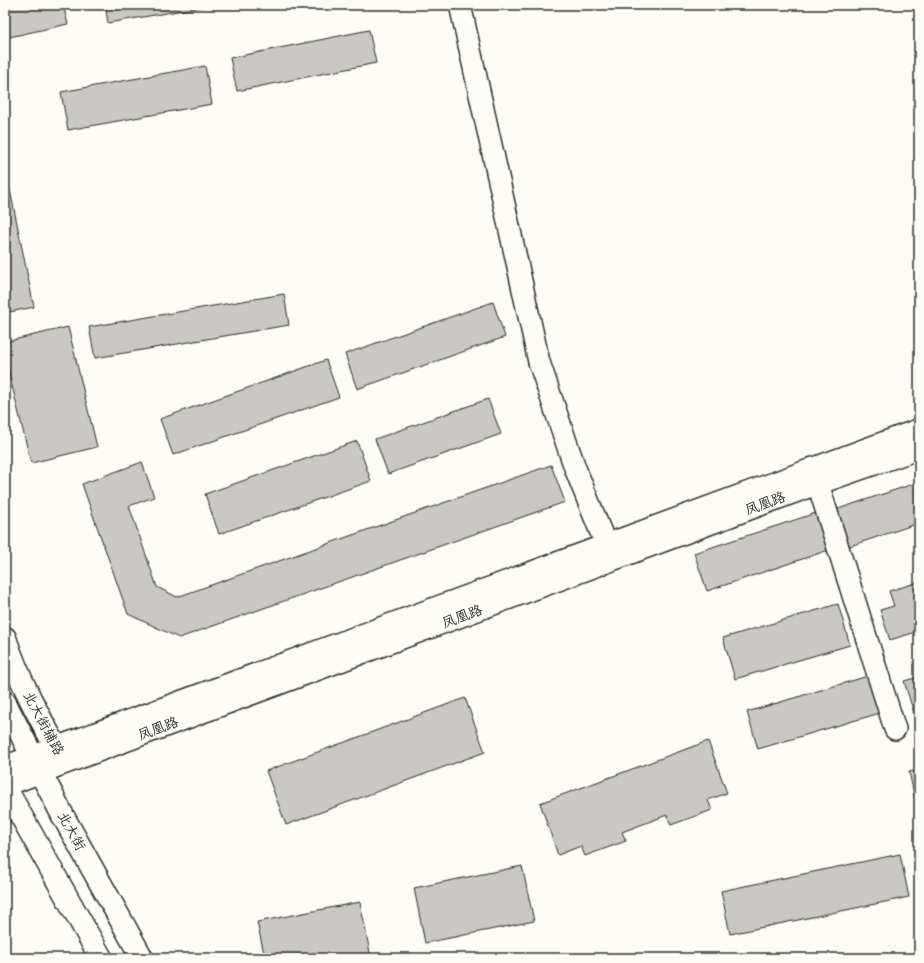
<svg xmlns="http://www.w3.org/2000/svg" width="924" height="963" font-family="Itim,'LXGW WenKai TC',sans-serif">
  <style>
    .building { fill: #c9c8c4; stroke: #2b2b2b }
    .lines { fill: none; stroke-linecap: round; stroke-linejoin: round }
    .street-casing { stroke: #2b2b2b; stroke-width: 24 }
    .secondary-casing { stroke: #2b2b2b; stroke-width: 25 }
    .primary-casing { stroke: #2b2b2b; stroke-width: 25 }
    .street { stroke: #fdfcf7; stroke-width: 21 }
    .secondary { stroke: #fdfcf7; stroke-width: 22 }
    .primary { stroke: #fdfcf7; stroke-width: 22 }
    .labels { text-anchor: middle; stroke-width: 3; stroke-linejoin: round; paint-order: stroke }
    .street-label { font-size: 14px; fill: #2b2b2b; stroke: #fdfcf7 }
  </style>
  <rect width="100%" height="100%" fill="#fdfcf7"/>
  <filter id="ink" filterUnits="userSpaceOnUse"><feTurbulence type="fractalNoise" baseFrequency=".025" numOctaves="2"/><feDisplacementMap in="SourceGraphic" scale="8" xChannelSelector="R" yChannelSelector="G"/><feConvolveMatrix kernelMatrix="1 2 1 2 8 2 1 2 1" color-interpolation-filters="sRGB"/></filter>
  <g filter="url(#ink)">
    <!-- building -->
    <path class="building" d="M5,5h58l5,19 -63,14z
      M105,5h108l-105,18z
      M369,30l7,33 -139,28 -7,-33z
      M205,66l7,38 -144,26 -7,-38z
      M5,165l29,142 -29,6z
      M284,294l5,31 -194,33 -6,-31z
      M493,302l12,35 -148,52 -12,-35z
      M68,327l29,120 -66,16 -26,-106v-15z
      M326,360l13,37 -166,58 -13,-36z
      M488,399l13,35 -113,40 -13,-35z
      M357,441l14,40 -152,53 -14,-40z
      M142,462l12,35 -25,9 28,81 20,10 374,-132 14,37 -386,136 -51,-24 -46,-130z
      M919,482v41l-72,24 -12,-37z
      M816,513l13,37 -122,41 -13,-38z
      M919,582v49l-29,9 -10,-30 14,-4 -5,-15z
      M838,604l12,41 -115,34 -12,-41z
      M868,676l12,37 -122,36 -11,-37z
      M919,677v35l-5,1 -10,-32z
      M465,698l20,54 -199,73 -20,-54z
      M708,741l19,52 -19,7 4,10 -41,15 -4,-10 -45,17 4,9 -41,15 -4,-10 -23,9 -18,-52z
      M919,770v47l-10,-45z
      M900,854l9,43 -179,37 -9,-43z
      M522,866l12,55 -109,22 -11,-55z
      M360,902l11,56h-106l-8,-36z"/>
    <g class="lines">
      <defs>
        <path id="street" d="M463,5l-2,4 78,353 36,106 31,77
          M813,468l82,261"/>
        <path id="secondary" d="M5,638c14,43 36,82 58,122
          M5,767l914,-337
          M5,785l802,-298 112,-39"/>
        <path id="primary" d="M5,703l58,113 79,142
          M5,787l96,171"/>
      </defs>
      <!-- street casing -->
      <use href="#street" class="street-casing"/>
      <!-- secondary casing -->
      <use href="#secondary" class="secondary-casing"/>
      <!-- primary casing -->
      <use href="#primary" class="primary-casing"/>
      <!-- street -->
      <use href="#street" class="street"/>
      <!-- secondary -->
      <use href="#secondary" class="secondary"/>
      <!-- primary -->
      <use href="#primary" class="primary"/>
    </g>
  </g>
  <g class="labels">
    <!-- street labels -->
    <g class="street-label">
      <text transform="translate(765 503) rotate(-20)" y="5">凤凰路</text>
      <text transform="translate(462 616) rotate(-20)" y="5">凤凰路</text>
      <text transform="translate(44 723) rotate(62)" y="5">北大街辅路</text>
      <text transform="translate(158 728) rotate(-20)" y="5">凤凰路</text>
      <text transform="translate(72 831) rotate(61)" y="5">北大街</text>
    </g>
  </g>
  <!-- margin -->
  <rect width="924" height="963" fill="none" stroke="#fdfcf7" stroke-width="20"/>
  <rect x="10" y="10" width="904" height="943" fill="none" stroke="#2b2b2b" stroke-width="1.5" filter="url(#ink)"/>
</svg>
